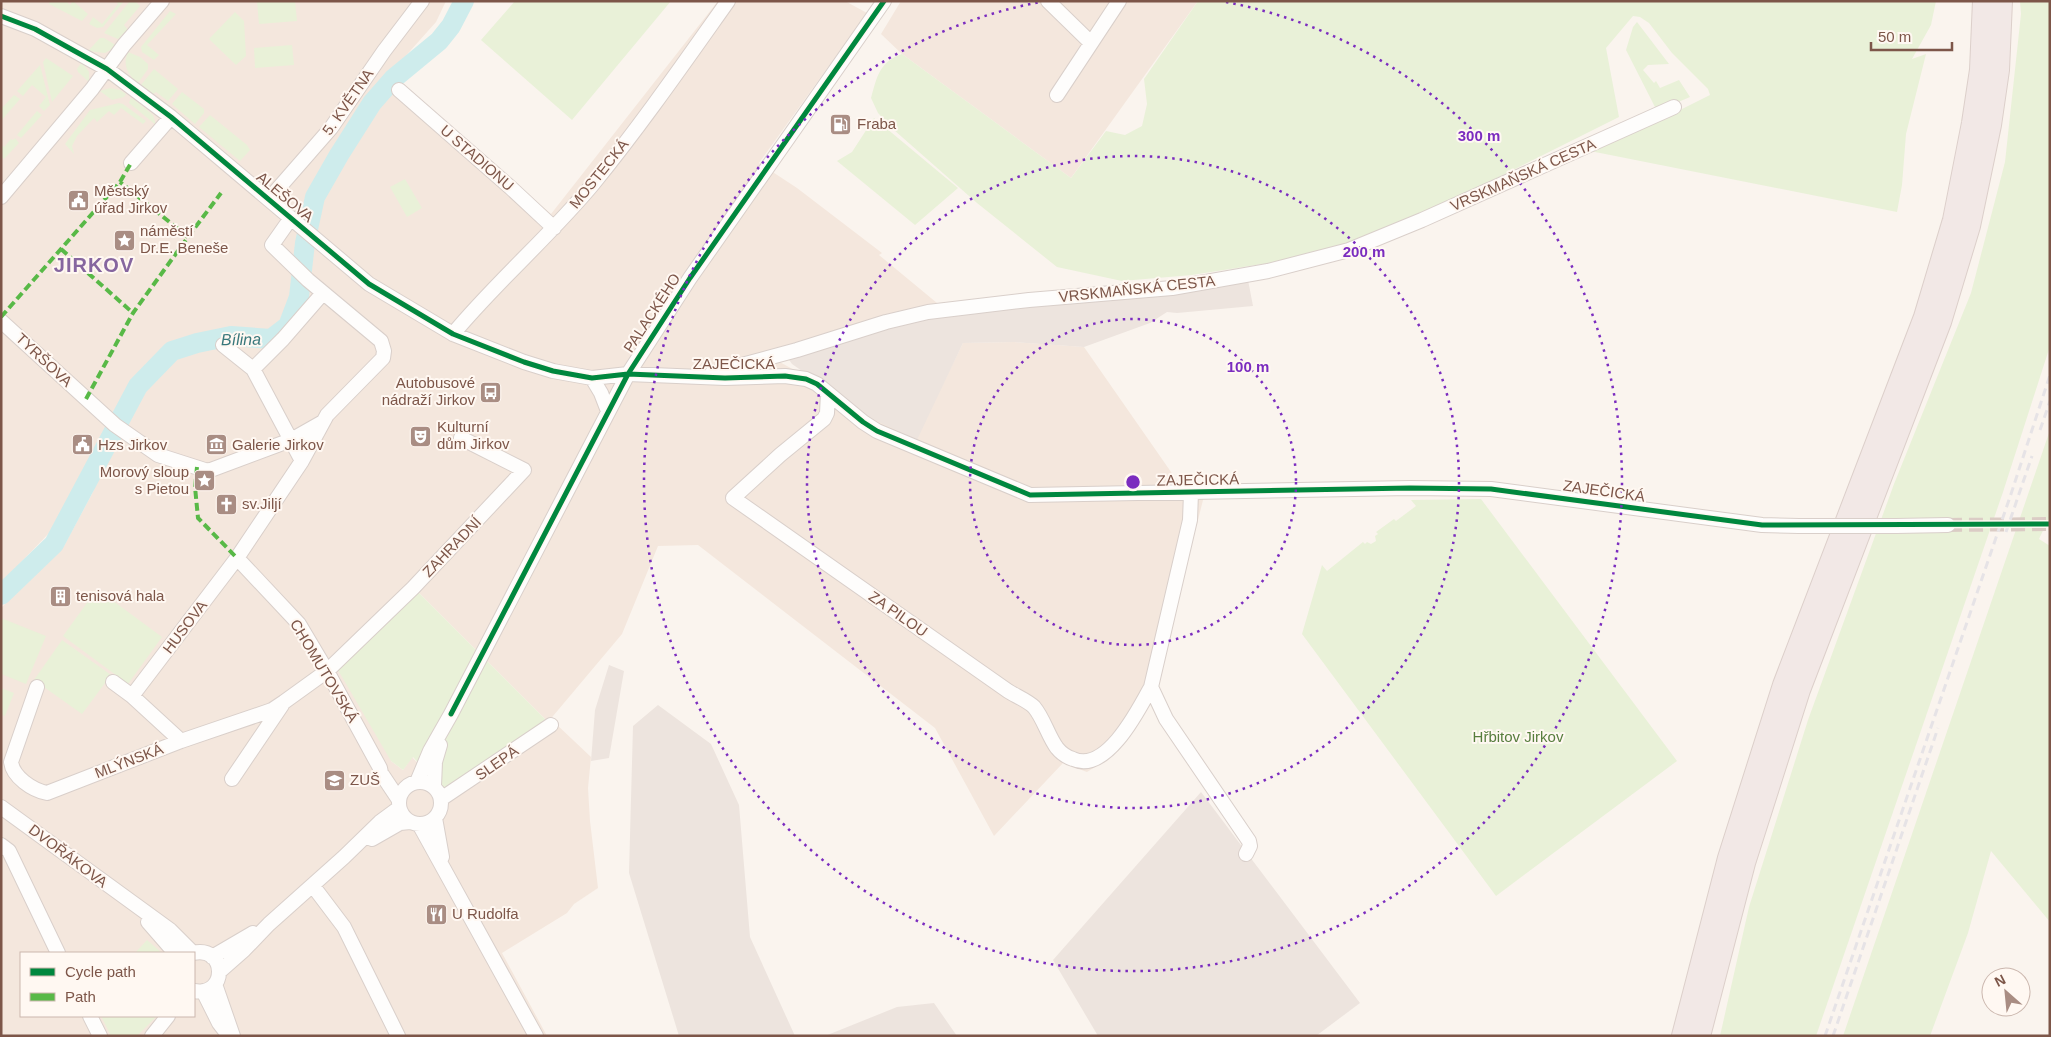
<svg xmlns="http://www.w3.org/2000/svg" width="2051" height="1037" font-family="Helvetica,sans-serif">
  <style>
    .residential { fill: #f4e7dd; fill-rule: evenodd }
    .industrial { fill: #ede4de }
    .green { fill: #e9f1d8 }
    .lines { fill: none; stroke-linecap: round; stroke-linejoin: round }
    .river { stroke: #ceecec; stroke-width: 20 }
    .minor-tunnel { stroke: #dbccc5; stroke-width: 14; stroke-dasharray: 14 7; stroke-linecap: butt }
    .minor-casing { stroke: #d9cfca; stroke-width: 16 }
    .highway-casing { stroke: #dccfca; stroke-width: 22 }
    .minor { stroke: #fefdfc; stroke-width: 14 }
    .highway { stroke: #f2e8e6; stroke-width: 20 }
    .rail { stroke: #e6e3e6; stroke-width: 3; stroke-dasharray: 8 5; stroke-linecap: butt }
    .minor-bridge-casing { stroke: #d9cfca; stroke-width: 16; stroke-linecap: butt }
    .minor-bridge { stroke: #fefdfc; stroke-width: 14 }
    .quiet { stroke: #58b947; stroke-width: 4; stroke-dasharray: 8 4; stroke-linecap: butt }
    .cycleway-casing { stroke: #fff8f2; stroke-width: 8 }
    .cycleway { stroke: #00873e; stroke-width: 5 }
    .ring { fill: none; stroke: #7b2cbf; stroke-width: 2.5; stroke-dasharray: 2.5 5 }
    .labels { text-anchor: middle; stroke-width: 4; stroke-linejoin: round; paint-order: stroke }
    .street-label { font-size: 15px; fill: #7d5649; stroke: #fff8f2 }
    .poi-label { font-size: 15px; fill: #7d5649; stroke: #fff8f2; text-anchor: start }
    .park-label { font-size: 15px; fill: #577d3d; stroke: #fff8f2 }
    .water-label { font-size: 16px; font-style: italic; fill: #38777b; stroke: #fff8f2 }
    .district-label { font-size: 20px; font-weight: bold; letter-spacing: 1px; fill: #86669f; stroke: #fff8f2 }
    .centre { fill: #7b2cbf; stroke: #fff8f2; stroke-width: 2.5 }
    .ring-label { font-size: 15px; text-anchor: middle; font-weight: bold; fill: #7b2cbf; stroke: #fff8f2; stroke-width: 4; stroke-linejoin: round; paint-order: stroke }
  </style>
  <rect width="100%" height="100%" fill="#faf4ee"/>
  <!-- residential -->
  <path class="residential" d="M1,1h445l-10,21 -67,75 -58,91 -11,46 -5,48 -9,34 -7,11 -10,4 -35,-1 -21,2 -40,12 -15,9 -13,13 -13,17 -46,93 -35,55 -50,52z
    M718,1h127l22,12 -108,150 38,25 85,65 -3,2 58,48 -55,14 -117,37 64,35 87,50 47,-96 51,-1 70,5 94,135 21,3 4,15 -6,24h-1l-39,165 -18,32 -30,37 -22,14 -24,-9 -69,73 -59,-108 -237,-183 -40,1 -36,88 -74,88 7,1 36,34 -3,31 2,33 8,67 -24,16 -7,9 -65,40 45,83h-546v-428l63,-62 29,-54 3,-10 49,-99 34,-28 38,-14 51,2 12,-3 17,-19 6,-16 13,-97 3,-10 61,-96 20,-21 151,133zM418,592l130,130 -102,72 -34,-37 -9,13 -12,-9zM21,953h173v63h-173z
    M901,1h297l-127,177 -169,-124 -21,-20z"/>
  <!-- industrial -->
  <path class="industrial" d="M1248,280l5,26 -76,7 -10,-1 -17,11 -66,24 -70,-5 -51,1 -46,97 -51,-24 -74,-52 -5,-7 113,-35z
    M609,665l15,6 -15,87 -18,3 4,-51z
    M658,705l53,39 28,61 11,132 45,99h-116l-50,-163 4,-147z
    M1201,792l159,211 -44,33h-218l-45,-76z
    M934,1003l23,33h-132l72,-29z"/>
  <!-- green -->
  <path class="green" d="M50,1h16l4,4 3,-4 15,13 -6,7 -33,-17z
    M116,1h8l-21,26 -6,1 -8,-4 4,-7 9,7 16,-20z
    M130,1h5l5,5 -16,19 4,5 -2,5 -2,-2 -6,6 -14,-6z
    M257,1h38l2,20 -38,3z
    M515,1h156l-99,119 -91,-80z
    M1198,1h738l-5,24 -19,34 14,-5 -20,80 -4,51 -5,27 -317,-63 100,-39 30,-15 -2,-6 -36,-36 -23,-30 -9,-6 -7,-1 -27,32 13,69 -148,74 -96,42 -39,16 -69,20 -5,-5 -70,11 -70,6 -65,-14 -80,-64 -83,-73 -16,-17 -7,-15c6,-21 8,-36 31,-44l169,124 35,-47 19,4 17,-9 5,-22 -3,-25z
    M2020,1h30v345l-47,146 -187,544h-96l29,-129 59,-187 86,-236 77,-191 34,-131 16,-148z
    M170,11l6,3 -29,31 12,10 -5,5 -12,-8 -1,-5z
    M235,12l9,9 2,35 -10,9 -27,-26z
    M1637,22l32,42 -21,1 -5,5 11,13 2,-2 4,7 19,-8 11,17 -33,14 -31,-61 7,-23z
    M100,38h4l13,8 -12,7 -17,-2z
    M292,45l2,20 -39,3 -1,-20z
    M128,52l12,5 8,7v5l-10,14c-10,-8 -16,-18 -10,-31z
    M46,58l27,18 -21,26 -9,-40z
    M82,62l7,10v10l-11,-10 -1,-3z
    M40,65l10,40 -6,6 -5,-5 7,-9 -14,-12 -9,11 -6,-5z
    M154,69l24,20 -10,12 -12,-9 -4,3 -12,-9z
    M110,88l10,2 6,4 -2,3 -12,3 -12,-9z
    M182,92l22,17v4l-9,11 -23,-20z
    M14,95l6,4 -19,22v-12z
    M131,97l22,18 3,10 -27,-22z
    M119,103l4,1 23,17 -3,3 -22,-16 -7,7 -5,-4 -12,11 -3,-4 -17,18 -5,10 2,8 -9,-10 25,-34z
    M37,111l5,4 -21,23 -4,-3z
    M210,115l37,30 3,5 -10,11 -41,-34z
    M874,118l84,70 -43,37 -78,-64 15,-9z
    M15,138l4,5 -15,16 -3,-3v-11l3,2 7,-8 2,1z
    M405,179l17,29 -15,9 -17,-30z
    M2050,430v86l-11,23 11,7v376l-59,-71 -23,82 -38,103h-87z
    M1481,499l196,262 -181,135 -194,-262 20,-69 5,6 36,-29 2,2 2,-2 4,2 5,-3 -1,-5 3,-2 -2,-2 18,-13 2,2 20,-15 -5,-6z
    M97,589l65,48 -34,47 -65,-48z
    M418,592l130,130 -102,72 -33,-37 -10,13 -12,-9 -53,-91z
    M1,618l45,18 -20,48 -25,-10z
    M62,640l49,35 -29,39 -48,-34z
    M1,688l13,5 -9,23 -4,-1z
    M147,940l14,12 1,1h-27z
    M101,1016h56l-20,20h-26z"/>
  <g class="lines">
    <!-- river -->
    <path class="river" d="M1,595l53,-51 84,-158 34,-35 25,-8 34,-7 40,3 17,-13 11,-29 6,-54 10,-46 24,-42 33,-52 21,-24 46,-38 12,-15 13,-25"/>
    <!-- minor-tunnel -->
    <path class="minor-tunnel" d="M1948,525l102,-1"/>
    <defs>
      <path id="minor" d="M1048,1l43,42
        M1,16l34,13 72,40 64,48 198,167 84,50 71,28 29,9 39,7 36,-4 97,4 60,-2 21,3 11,5 46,38 14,9 153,64 380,-7 81,1 271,36 37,1
        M399,90l112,98 43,40
        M1057,95l62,-94
        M131,163l40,-46
        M1,197l91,-108 32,-44 38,-44
        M269,199l62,-71 53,-77 38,-50
        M1,321l114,104 43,30 50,16 83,-31 30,-17
        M453,334c44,-53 96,-97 140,-150 48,-59 91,-121 135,-183
        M223,345l30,24 30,-30 40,-46
        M253,369l49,92
        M712,373l85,-23 89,-28 42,-10 101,-12 143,-12 96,-17 81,-21 73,-30 252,-113
        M592,378l9,15 7,18
        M828,393l-1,20 -3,6 -44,36 -47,43 275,193c8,5 20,10 26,16 10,12 14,29 23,41 4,5 10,9 16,11 33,15 65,-48 78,-72
        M1191,493l-1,27 -39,167 15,32 83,122 1,5 -4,8
        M1896,526l52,-1
        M237,558l62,66 28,47 53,97 1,5 18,27
        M113,682l19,14 49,45
        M37,687l-26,75c2,15 21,28 36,31l134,-52 91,-31 12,-8 43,-31 86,-83 111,-118 -63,-32
        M132,696l105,-138 65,-97 25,-46 56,-57 1,-7 -3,-10 -73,-61 -36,-35 19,-27
        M232,779l50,-74
        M399 803a21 21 0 1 1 42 0a21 21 0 1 1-42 0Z
        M417,782l13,-31 21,-37 177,-340 62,-96 194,-277
        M434,786l1,-24 5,-17
        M441,799l110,-74
        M1,807l169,123 23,23
        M435,818l7,39
        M419,824l117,212
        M372,839l28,-16 10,-1
        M1,845l8,6 49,102
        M313,886l31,41 54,109
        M148,922l27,31
        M193,953c34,-8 35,44 1,38
        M212,957l41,-24
        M219,972l25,-22 25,-26 75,-67 36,-35 19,-14
        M215,984l18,52
        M203,991l16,32 10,13
        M90,1016l10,20
        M152,1036l16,-20"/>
      <path id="highway" d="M1682,1036l46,-178 55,-173 141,-368 29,-97 19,-97 8,-53 3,-69
        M1700,1036l45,-173 55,-173 141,-368 29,-96 21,-101 8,-55 3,-69"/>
    </defs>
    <!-- minor casing -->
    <use href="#minor" class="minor-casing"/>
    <!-- highway casing -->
    <use href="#highway" class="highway-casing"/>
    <!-- minor -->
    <use href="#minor" class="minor"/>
    <!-- highway -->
    <use href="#highway" class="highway"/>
    <!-- rail -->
    <path class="rail" d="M2040,430l10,-29
      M2006,532l26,-76
      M1825,1036l186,-542 39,-119
      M1833,1036l105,-308"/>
    <defs>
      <path id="minor-bridge" d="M1799,526h97"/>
    </defs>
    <!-- minor-bridge casing -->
    <use href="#minor-bridge" class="minor-bridge-casing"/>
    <!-- minor-bridge -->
    <use href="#minor-bridge" class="minor-bridge"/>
    <!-- quiet -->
    <path class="quiet" d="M188,237l33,-44
      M61,249l72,64
      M1,317l119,-135 11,-19
      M86,399l47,-86 55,-76 -68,-55
      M197,467l-2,20 3,31 39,40"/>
    <defs>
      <path id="cycleway" d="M1,16l34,13 72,40 64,48 198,167 84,50 71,28 29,9 39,7 36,-4 97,4 60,-2 21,3 11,5 46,38 14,9 153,64 380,-7 81,1 271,36 288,-1
        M451,714l177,-340 62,-96 194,-277"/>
    </defs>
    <!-- cycleway casing -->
    <use href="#cycleway" class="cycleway-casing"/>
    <!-- cycleway -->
    <use href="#cycleway" class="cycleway"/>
  </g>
  <!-- distance rings -->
  <g class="ring">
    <circle cx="1133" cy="482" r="163"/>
    <circle cx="1133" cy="482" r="326"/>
    <path d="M1226 2A489 489 0 1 1 1040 2"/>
  </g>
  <!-- icons -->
  <defs>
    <symbol id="fuel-square" viewBox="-11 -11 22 22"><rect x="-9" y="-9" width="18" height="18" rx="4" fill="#a98d83" stroke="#fff8f2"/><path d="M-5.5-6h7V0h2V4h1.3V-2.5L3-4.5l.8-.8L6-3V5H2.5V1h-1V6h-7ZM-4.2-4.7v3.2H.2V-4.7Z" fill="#fff"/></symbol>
    <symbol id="civic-square" viewBox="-11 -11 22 22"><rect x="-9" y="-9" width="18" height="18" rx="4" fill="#a98d83" stroke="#fff8f2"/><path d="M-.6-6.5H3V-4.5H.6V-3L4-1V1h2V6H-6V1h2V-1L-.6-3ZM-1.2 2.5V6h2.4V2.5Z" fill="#fff"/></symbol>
    <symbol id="sight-square" viewBox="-11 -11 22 22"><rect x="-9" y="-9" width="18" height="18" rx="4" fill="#a98d83" stroke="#fff8f2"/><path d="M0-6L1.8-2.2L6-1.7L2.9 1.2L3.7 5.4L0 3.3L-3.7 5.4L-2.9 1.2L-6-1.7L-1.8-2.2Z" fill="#fff"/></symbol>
    <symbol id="bus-square" viewBox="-11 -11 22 22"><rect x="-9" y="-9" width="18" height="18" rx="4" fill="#a98d83" stroke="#fff8f2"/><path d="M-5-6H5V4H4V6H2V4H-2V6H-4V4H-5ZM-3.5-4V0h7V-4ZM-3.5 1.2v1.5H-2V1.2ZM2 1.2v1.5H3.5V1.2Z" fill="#fff"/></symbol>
    <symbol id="theatre-square" viewBox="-11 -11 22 22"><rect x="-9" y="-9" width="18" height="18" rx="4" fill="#a98d83" stroke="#fff8f2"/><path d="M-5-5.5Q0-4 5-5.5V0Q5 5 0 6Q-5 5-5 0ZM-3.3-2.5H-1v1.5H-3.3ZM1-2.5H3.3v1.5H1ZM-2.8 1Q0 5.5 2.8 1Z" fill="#fff"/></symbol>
    <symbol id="museum-square" viewBox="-11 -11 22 22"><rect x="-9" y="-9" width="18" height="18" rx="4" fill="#a98d83" stroke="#fff8f2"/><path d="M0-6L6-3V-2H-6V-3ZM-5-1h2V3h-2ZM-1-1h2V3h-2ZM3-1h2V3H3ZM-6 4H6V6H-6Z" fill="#fff"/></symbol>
    <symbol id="church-square" viewBox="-11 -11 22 22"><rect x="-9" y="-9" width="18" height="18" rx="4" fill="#a98d83" stroke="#fff8f2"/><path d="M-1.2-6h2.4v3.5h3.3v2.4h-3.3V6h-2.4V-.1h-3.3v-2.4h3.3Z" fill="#fff"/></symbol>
    <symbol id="building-square" viewBox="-11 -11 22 22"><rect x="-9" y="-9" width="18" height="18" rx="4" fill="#a98d83" stroke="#fff8f2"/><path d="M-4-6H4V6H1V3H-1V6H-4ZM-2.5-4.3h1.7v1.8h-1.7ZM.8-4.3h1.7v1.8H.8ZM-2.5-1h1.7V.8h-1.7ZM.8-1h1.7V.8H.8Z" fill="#fff"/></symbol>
    <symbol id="school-square" viewBox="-11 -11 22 22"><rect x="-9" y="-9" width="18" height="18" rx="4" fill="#a98d83" stroke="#fff8f2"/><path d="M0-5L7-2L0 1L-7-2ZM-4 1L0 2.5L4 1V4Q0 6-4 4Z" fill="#fff"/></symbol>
    <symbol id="restaurant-square" viewBox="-11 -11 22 22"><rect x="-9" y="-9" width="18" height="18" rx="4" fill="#a98d83" stroke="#fff8f2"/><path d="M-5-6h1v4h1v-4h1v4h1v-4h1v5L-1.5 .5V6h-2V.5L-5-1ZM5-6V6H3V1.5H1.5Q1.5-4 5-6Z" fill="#fff"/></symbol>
  </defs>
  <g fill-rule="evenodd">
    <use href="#fuel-square" x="828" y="112" width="25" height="25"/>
    <use href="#civic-square" x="66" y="188" width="25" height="25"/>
    <use href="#sight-square" x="112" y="228" width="25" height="25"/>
    <use href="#bus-square" x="478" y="380" width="25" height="25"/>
    <use href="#theatre-square" x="408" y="424" width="25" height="25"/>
    <use href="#civic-square" x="70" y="432" width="25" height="25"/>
    <use href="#museum-square" x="204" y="432" width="25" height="25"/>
    <use href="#sight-square" x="192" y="468" width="25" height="25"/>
    <use href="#church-square" x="214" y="492" width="25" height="25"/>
    <use href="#building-square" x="48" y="584" width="25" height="25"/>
    <use href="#school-square" x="322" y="768" width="25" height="25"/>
    <use href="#restaurant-square" x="424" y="902" width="25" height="25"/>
  </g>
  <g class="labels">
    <!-- street labels -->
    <g class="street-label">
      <text transform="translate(348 102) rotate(-55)" y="5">5. KVĚTNA</text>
      <text transform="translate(477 158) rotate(41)" y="5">U STADIONU</text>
      <text transform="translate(599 174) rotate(-51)" y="5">MOSTECKÁ</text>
      <text transform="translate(1523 175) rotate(-24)" y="5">VRSKMAŇSKÁ CESTA</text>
      <text transform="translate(285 197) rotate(40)" y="5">ALEŠOVA</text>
      <text transform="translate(1137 289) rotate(-6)" y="5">VRSKMAŇSKÁ CESTA</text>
      <text transform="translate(652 313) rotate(-57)" y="5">PALACKÉHO</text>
      <text transform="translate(44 360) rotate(43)" y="5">TYRŠOVA</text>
      <text x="734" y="369">ZAJEČICKÁ</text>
      <text transform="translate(1198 480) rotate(-1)" y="5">ZAJEČICKÁ</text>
      <text transform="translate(1604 491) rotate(8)" y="5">ZAJEČICKÁ</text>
      <text transform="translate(452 547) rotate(-46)" y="5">ZAHRADNÍ</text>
      <text transform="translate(898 614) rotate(35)" y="5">ZA PILOU</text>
      <text transform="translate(185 627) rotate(-53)" y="5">HUSOVA</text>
      <text transform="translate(324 671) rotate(59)" y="5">CHOMUTOVSKÁ</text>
      <text transform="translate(129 761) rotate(-21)" y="5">MLÝNSKÁ</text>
      <text transform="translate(497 763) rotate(-35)" y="5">SLEPÁ</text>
      <text transform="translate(68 856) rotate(37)" y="5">DVOŘÁKOVA</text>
    </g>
    <!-- poi labels -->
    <g class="poi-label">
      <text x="857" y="129">Fraba</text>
      <text x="94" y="196">Městský<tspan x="94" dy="17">úřad Jirkov</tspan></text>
      <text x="140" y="236">náměstí<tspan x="140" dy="17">Dr.E. Beneše</tspan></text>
      <text x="475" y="388" text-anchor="end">Autobusové<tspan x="475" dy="17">nádraží Jirkov</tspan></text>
      <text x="437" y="432">Kulturní<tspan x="437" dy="17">dům Jirkov</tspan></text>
      <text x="98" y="450">Hzs Jirkov</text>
      <text x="232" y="450">Galerie Jirkov</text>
      <text x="189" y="477" text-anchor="end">Morový sloup<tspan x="189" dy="17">s Pietou</tspan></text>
      <text x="242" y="509">sv.Jiljí</text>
      <text x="76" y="601">tenisová hala</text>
      <text x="350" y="785">ZUŠ</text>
      <text x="452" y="919">U Rudolfa</text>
    </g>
    <!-- park labels -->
    <g class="park-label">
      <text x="1518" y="742">Hřbitov Jirkov</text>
    </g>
    <!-- water labels -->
    <g class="water-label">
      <text transform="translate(241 339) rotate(-1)" y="6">Bílina</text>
    </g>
    <!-- district labels -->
    <g class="district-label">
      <text x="94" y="272">JIRKOV</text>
    </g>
  </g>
  <circle cx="1133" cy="482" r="8" class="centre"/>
  <g class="ring-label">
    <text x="1479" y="141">300 m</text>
    <text x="1364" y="257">200 m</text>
    <text x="1248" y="372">100 m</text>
  </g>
  <!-- border -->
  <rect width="2051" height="1037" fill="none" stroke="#7d5649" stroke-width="5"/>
  <!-- legend -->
  <rect x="20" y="952" width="175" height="65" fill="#fff8f2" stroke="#cbb7ae"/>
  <rect x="30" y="968" width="25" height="8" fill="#00873e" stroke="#cbb7ae"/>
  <text x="65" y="977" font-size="15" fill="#7d5649">Cycle path</text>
  <rect x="30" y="993" width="25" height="8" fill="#58b947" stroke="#cbb7ae"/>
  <text x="65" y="1002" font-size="15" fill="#7d5649">Path</text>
  <!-- north arrow -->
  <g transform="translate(2006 992) rotate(333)"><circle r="24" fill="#fff8f2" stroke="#cbb7ae"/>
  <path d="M0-4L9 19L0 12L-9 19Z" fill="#a98d83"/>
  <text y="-8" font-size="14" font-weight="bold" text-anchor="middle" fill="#7d5649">N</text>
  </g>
  <!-- scale -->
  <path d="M1871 42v8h81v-8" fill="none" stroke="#7d5649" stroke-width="2.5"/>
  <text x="1878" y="42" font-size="15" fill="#7d5649" stroke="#fff8f2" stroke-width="4" paint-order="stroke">50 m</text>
</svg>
